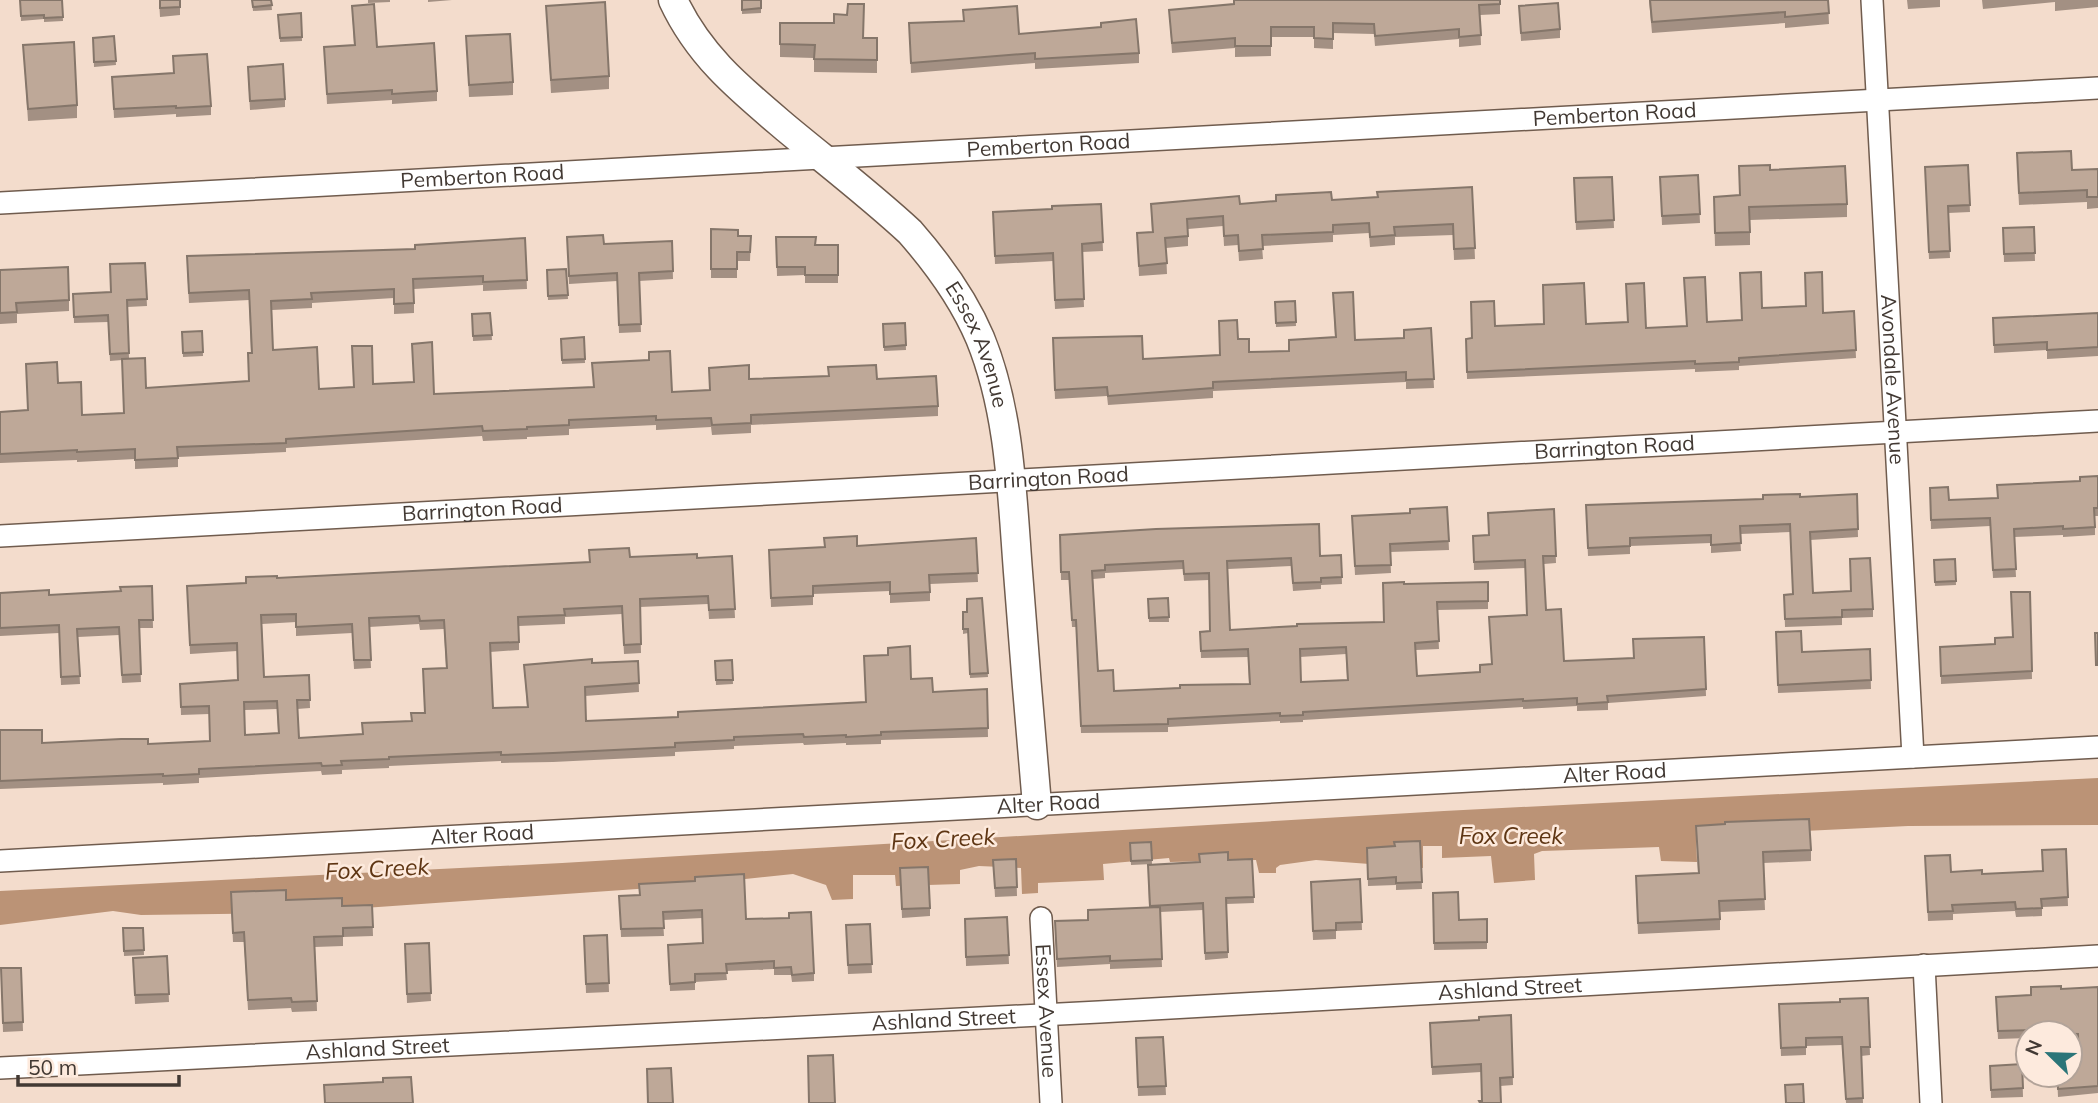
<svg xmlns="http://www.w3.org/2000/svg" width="2098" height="1103" font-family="Mulish,sans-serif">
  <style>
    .water { fill: #bb9376 }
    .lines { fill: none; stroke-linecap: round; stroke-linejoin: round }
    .street-casing { stroke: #705c4e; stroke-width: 24 }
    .secondary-casing { stroke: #705c4e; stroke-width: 31 }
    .street { stroke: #fff; stroke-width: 21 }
    .secondary { stroke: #fff; stroke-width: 28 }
    .wall { fill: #a39083; fill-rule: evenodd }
    .building { fill: #bea898; stroke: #85766a; stroke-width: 2; fill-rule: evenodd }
    .labels { text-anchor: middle; stroke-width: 5; stroke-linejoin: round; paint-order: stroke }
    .street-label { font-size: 21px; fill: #423933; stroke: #fdeadd }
    .water-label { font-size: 23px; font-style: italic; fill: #5e3513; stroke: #fdeadd }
  </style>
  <rect width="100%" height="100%" fill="#f3dccc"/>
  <!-- water -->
  <path class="water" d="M2098,778v47l-190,1 -212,10 1,26 -36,-1 -2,-14 -117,4 -8,3 1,26 -41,3 -3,-27 -49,2v-12h-19v22l-107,-8 -36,5 -4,3v5h-17l-3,-13 -86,2 -1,-4 -66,6 1,16 -66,3v10l-16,1 -1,-26 -42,-2 -19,4v14l-64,2 -1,-11h-42v24l-21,1 -6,-15 -33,-11 -113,12 -387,27 -152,2 -28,-4 -113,14v-34l562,-28 882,-52z"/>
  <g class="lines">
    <defs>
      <g id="street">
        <path id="s1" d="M1872,0l41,757"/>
        <path id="s2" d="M0,203l2098,-115"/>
        <path id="s3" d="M0,536l2098,-115"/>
        <path id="s4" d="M0,861l2098,-114"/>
        <path id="s5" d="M1041,918l10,185"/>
        <path d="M1924,965l7,138"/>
        <path id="s6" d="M0,1068l1099,-56 999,-56"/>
      </g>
      <g id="secondary">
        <path id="s7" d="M673,0c26,56 67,89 113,128 41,34 84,67 124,104 28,32 53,66 70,106 30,73 32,156 38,234 6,78 12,155 19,233"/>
      </g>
    </defs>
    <!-- street casing -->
    <use href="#street" class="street-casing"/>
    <!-- secondary casing -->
    <use href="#secondary" class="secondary-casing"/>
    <!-- street -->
    <use href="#street" class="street"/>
    <!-- secondary -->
    <use href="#secondary" class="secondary"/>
  </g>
  <!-- wall -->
  <path class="wall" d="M20,0h42l1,21 -19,1v-3l-23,2z
    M159,0h21v15l-20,2z
    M252,0h19l1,10 -19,1z
    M368,0h22v2l-22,1z
    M428,0h24l-24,2z
    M742,0h19v13l-19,1z
    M1649,0h179l1,24 -44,4v-5l-133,10z
    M1907,0h33v7l-32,2z
    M1982,0h116v7l-43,4v-9l-72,7z
    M1234,4h266v10l-20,1 1,30 -22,2v-8l-84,7 -1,-12 -41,-1v16l-19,-1v-11h-43v19l-36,1v-9l-63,5 -3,-43z
    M352,6l25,41 60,44v10l-45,3v-4l-65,4 -3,-57 30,-2z
    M546,6l63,70v13l-58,4z
    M1519,6l41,23v9l-39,3z
    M963,10l56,24 120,19v10l-104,6v-6l-124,10 -2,-50 54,-2z
    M301,13l1,28 -22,1 -2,-27z
    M780,23l84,15h13v35l-63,-1v-14l-34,-1z
    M114,36l2,29 -22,2 -1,-29z
    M466,36l47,46v13l-44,2z
    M23,45l54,60v13l-49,3z
    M173,56l38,50v9l-35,2v-3l-62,4 -2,-41 61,-4z
    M248,75l37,24v8l-35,3z
    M1968,165l2,47 -22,1 2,45 -21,1 -4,-92z
    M2017,165l55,5 26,-1v39l-11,1v-7l-68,3z
    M1770,170l77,34v13l-97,3v25l-35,1 -1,-37 25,-14z
    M1698,175l2,48 -38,2 -2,-48z
    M1612,177l2,51 -38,2 -2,-52z
    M1472,187l3,72 -21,1 -1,-25 -58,2v8l-25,2 -1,-14 -36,2v7l-71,4 1,13 -24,2 -1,-16 -14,1 -1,-20 -35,3v17l-22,2 1,26 -28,2 -2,-43 15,-1 -1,-28h89l92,-4 45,-3z
    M1101,204l2,47 -21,1 2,55 -29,2 -2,-48 -58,3 -2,-52 59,-3z
    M2034,227l1,34 -31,1 -1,-34z
    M711,229l27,7h13l-1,25h-13v17h-26z
    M567,237l37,7 68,-3 1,38 -34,2 2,51 -22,1 -2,-52 -48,3z
    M776,237l39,8h23v38h-33v-8l-28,1z
    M525,238l2,51 -44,2v-6l-69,4v24l-20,1v-16l-82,5v5l-40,2 1,40 46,39 34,-2 20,-3 61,10 238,-2 38,-2 39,-11h128l61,27v10l-187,9v8l-39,2 -1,-8 -55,3v-5l-87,4v6l-42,2v2l-44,2 -1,-5 -196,12v4l-108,5v10l-43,2v-10l-58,3v-2l-77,3v-51l28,-2 30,-27 24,32 42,-2 -2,-53 -12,1 -2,-39 -34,1 -1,-29 38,-2 34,-29 2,43 -20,1 2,51 17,30 103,-7 2,-28 -2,-53 -60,3 -2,-37 228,-17z
    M566,269l2,30 -20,1 -1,-30z
    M0,270l69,30v11l-52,3v9l-17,1z
    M1333,293l22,47 49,-2 27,-10 3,60 -28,1v-7l-193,9v7l-105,7 -1,-9 -52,3 -2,-52 90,12 77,-4 18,-16 11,13 40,-1 46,-14z
    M1295,301l1,25 -20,1 -1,-25z
    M1762,308l61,5 31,-2 2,47 -117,8v4l-44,2v-3l-228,10 -1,-40 6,-1 23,-12 133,-4 18,6 40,-2 21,-4 34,-2z
    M490,313l2,27 -19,1 -1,-27z
    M2098,313v43l-51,3v-9l-53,3 -1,-35z
    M905,323l1,27 -22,1 -1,-27z
    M202,331l1,25 -20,1 -1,-25z
    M584,337l1,26 -23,1 -1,-25z
    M2098,476v40h-3v19l-32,2v-2l-49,2 2,40 -23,1 -3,-52 -59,3 -1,-41 19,12 49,-2 82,-17z
    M1857,494l1,43 -48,3 3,53 60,16v8l-31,1v7l-57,2 -1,-32 9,-1 -3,-62 -50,2 1,17 -30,2v-10l-81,3v8l-42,2 -2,-43 177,-14z
    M1447,507l2,43 -59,2 1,21 -36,2 -3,-59 58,-3z
    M1554,509l2,54 -12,1 2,46 18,51 70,-3 70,-21 2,59 -98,7v7l-31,1v-5l-54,3v-2l-220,13v2l-23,1v-2l-112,6v5l-87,1 -5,-106h-4l-3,-47h-8l-1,-45 260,21 21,-1 1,29 -21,1v4l-28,2 -2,-25 -63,3 2,61 154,-8 20,-38 84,-2v27l-51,1 2,39 -23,1 1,26 63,-4 11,-8 36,-49 -2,-47 -51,2 -1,-34 16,-1zM1183,569l1,12 25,-1 1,51 -10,1 1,26 47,-1 1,27 -135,7 -16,-20 -5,-92 12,-1v-5zM1346,654l1,26 -46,2 -1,-25z
    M976,538l2,44 -48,2v17l-40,2v-12l-77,3v11l-42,2 -2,-57 88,-4z
    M732,556l3,62 -26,1 -1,-15 -68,3 1,46 -17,1 -2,-40 -57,3v7l-46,2v24l-29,2 3,56 34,-1 -3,-42 114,-4 1,31 -54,4 1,25 92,-4 188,-15 45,-23 22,13 54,-3 1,48 -107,3v4l-35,1v-2l-42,2 -1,-2 -69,3v3l-59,3v4l-122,6 -52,1v-2l-112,5v2l-47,2v4l-20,1 -1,-4 -122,7v5l-36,2v-2l-163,6v-59l42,13 106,1 62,-3 -1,-27 -28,1 -1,-31 58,-4 -1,-29 -47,3 -3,-68 59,-3 31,-5 312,-16 41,-5 67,1zM296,622v14l56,-3 2,36 17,-1 -2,-41 50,-3 1,6 24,-1 2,39 -22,45 -13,8 -48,13 -64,4 -2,-29 13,-1 -1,-33 -45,2 -2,-53zM277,709l1,24 -33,2 -1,-25z
    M1955,559l1,26 -21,1 -1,-26z
    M152,586l1,42h-14l2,54 -19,1 -3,-48 -41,2 2,47 -19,1 -2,-52 -59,3v-43l49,2 72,-4z
    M2030,592l2,87 -91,5 -1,-37 55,-3 18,-7z
    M982,598l6,79 -18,1 -2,-45 -5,1v-17z
    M1168,598l1,24h-20l-1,-23z
    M1776,632l26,20 68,-3 1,40 -93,4z
    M732,660l1,24 -17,1 -1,-24z
    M1696,826l115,24v11l-48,2 2,47 -45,2v18l-82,4 -2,-47 62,-14z
    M1420,841l2,48 -26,1v-5l-28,1 -1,-38 28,-2z
    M1151,842l1,22 -21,1 -1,-22z
    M2066,849l2,57 -26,1v9l-26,1 -1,-6 -62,3v6l-25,1 -3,-65 26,16 31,2 61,-3z
    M1016,859l1,37 -22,1 -2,-37z
    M1252,859l2,44 -28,1 2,54 -23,2 -2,-50 -43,2 2,55 -52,2v-5l-53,3 -2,-38 33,-9 61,-13 -1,-42z
    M900,868l30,40v8l-28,2z
    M1360,879l2,51 -26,1v8l-23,1 -2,-50z
    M1433,893l26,27 28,-1v30l-53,1z
    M639,895l107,24 68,54v8l-22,1 -1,-7h-17v-6l-48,2 1,9 -32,2v8l-25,1 -2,-46 35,-2 -1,-25 -39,2 1,16 -43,1 -2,-41z
    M286,900l56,6 30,-1 1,31 -30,1v9l-28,1 2,64 -25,1 -1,-4 -43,2 -4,-68h-11l-2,-40z
    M1007,917l2,47 -43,2 -1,-47z
    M870,924l2,49 -24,1 -2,-49z
    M123,928h20l1,27 -20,1z
    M607,935l2,57 -23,1 -2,-57z
    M429,943l2,58 -24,2 -2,-59z
    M167,956l2,46 -34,2 -2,-46z
    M1,968h20l2,63 -20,1z
    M2098,987v106l-40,4 -1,-22 22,-7 -1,-26h-8v-9h-42v5l-30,1 -2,-42 35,-2 30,-6z
    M1868,998l2,57 -9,1 2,47h-17l-4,-58 -36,1v9l-25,1 -2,-52 61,-2z
    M1511,1015l2,70 -13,1 -18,15 -1,-29 -49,3 -2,-52 49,-3z
    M1163,1037l3,58 -28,1 -2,-58z
    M2022,1064l1,33 -32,1 -1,-32z"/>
  <!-- building -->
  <path class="building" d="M20,0h42l1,17 -19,1v-3l-23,1z
    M160,0h20v7l-20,1z
    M252,0h19l1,5 -19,2z
    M742,0h19v8l-19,2z
    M1234,0h266v4l-21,1 2,30 -22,2v-8l-84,7 -1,-12 -41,-1v16l-19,-1v-11h-43v19h-36v-8l-63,5 -3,-33 65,-6z
    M1650,0h178l1,13 -44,4v-5l-133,10z
    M605,2l4,74 -58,4 -5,-74z
    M1558,3l2,26 -39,4 -2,-27z
    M374,4l3,43 57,-4 3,48 -45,3v-4l-65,4 -3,-47 31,-2 -3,-39z
    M848,4h16l-1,34h14v22l-63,-1 1,-14 -35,-1v-21h54v-9l13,1z
    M1017,6l2,28 82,-7v-4l35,-4 3,34 -104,6v-6l-124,10 -2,-40 55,-2 -1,-11z
    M301,13l1,24 -22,1 -2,-23z
    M510,34l3,48 -44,3 -3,-49z
    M114,36l2,25 -22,1 -1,-24z
    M74,42l3,63 -49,4 -5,-64z
    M207,54l4,52 -35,2v-2l-62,3 -2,-32 62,-4 -1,-17z
    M283,64l2,35 -35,2 -2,-34z
    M2071,151l1,19 26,-1v28h-11v-7l-68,3 -2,-40z
    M1770,165v5l75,-4 2,38 -98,3 1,25 -35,1 -1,-36 26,-2 -1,-29z
    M1968,165l2,40 -22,1 2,45 -21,1 -4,-85z
    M1698,175l2,39 -38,2 -2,-39z
    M1612,177l2,43 -38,2 -2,-44z
    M1472,187l3,61 -21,1 -1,-25 -59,3 1,8 -25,2 -1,-14 -36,2v7l-71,3 1,14 -24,2 -1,-16 -14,1 -1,-20 -36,3 1,17 -23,2 2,25 -28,3 -2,-33 16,-1 -2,-28 88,-8 1,8 36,-3v-6l55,-3 1,8 46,-3 -1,-5z
    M1101,204l2,38 -21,2 2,55 -29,1 -2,-47 -58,3 -2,-44 59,-3v-3z
    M2034,227l1,26 -31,1 -1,-26z
    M711,229l27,1v6h13l-1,16h-13v17h-26z
    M603,235l1,9 68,-3 1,30 -34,2 2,51 -22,1 -2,-52 -48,3 -2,-39z
    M776,237h40l-1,8h23v30h-33v-8h-28z
    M525,238l2,42 -44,2v-6l-70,3 1,24 -20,1v-15l-83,4 1,6 -41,2 2,49 44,-3 2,42 35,-2 -2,-41h20l1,38 41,-2 -2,-38 20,-2 2,52 160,-7 -2,-24 57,-3v-8l21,-1 2,41 38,-2 -1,-22 40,-3v14l80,-3 -1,-9 48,-2 1,14 59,-3 2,30 -187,9v8l-39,2 -1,-7 -55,2v-4l-87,4v5l-42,2v2l-44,2 -1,-5 -196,13v4l-109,4 1,11 -43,2v-11l-58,3v-2l-77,4v-42l28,-2 -2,-46 31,-2 1,21 23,-1 1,33 42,-2 -2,-54 23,-1 1,30 103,-7 -1,-28h4l-3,-63 -60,3 -2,-37 228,-7v-4z
    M145,263l2,36 -20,1 2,53 -19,1 -2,-39 -34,2 -1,-23 38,-2 -1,-28z
    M68,267l1,33 -53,3 1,9 -17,1v-43z
    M566,269l2,26 -20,1 -1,-26z
    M1761,272l1,36 44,-2 -1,-33 17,-1 1,41 31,-2 2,39 -117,8v4l-44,2v-3l-228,11 -1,-33 6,-1 -1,-36 23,-1 1,25 49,-2 -1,-39 41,-2 2,41 42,-2 -2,-38 18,-1 2,45 41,-2 -3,-48 21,-1 2,45 35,-2 -2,-47z
    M1353,292l2,48 49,-2v-8l27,-2 3,51 -28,1v-8l-193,10v6l-105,8 -1,-9 -52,3 -2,-52 89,-2 1,23 77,-4 -1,-34 18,-1 1,19h11v13l40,-1v-11l47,-3 -3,-44z
    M1295,301l1,21 -20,1 -1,-21z
    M490,313l2,22 -19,1 -1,-22z
    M2098,313v34l-51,3v-8l-53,3 -1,-27z
    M905,323l1,22 -22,2 -1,-23z
    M202,331l1,21 -20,1 -1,-21z
    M584,337l1,22 -23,1 -1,-21z
    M2098,476v32h-4l1,19 -32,2v-3l-49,3 2,40 -23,1 -3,-52 -59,2 -1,-32 18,-1 1,13 49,-2 -1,-13 83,-4v-4z
    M1800,494v3l57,-3 1,35 -48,3 3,61 38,-2 -1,-32 20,-1 3,51 -31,1v7l-57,2 -1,-24 9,-1 -3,-70 -50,2 1,17 -30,2v-10l-81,3v8l-42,2 -2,-43 177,-6v-4z
    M1447,507l2,34 -59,3 1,21 -36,1 -3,-50 58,-3v-4z
    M1554,509l2,47h-13l3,54 15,-1 3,52 70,-3 -1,-19 71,-2 2,52 -99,7 1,6 -31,2v-6l-54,3v-2l-220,13v3l-23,1v-3l-112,6v5l-87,2 -5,-106h-4l-3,-48h-8l-1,-37 96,-6 163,-5 1,32 21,-1 1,22 -21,1v4l-28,1 -2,-25 -64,3 3,69 67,-4v-2l87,-2 -1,-39 21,-1v2l84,-2v19l-51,1 2,39 -24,2 2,33 63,-4v-7l12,-1 -3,-47 38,-2 -2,-55 -51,2 -1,-26 16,-1 -1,-22zM1183,561l1,13 25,-1 1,58 -10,1 1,19 47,-2 2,35 -70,1v3l-66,3 -1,-21 -15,1 -6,-100 13,-1v-5zM1346,647l2,33 -47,2 -1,-33z
    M857,536v10l119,-8 2,35 -49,2 1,17 -40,2v-12l-77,4v10l-42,2 -2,-48 56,-3 -1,-9z
    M629,548l1,9 67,-3v4l35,-2 3,53 -26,1 -1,-14 -68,3 1,45 -17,1 -2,-39 -58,3 1,6 -47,2 1,25 -29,1 3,65 35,-1 -4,-42 68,-6v4l46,-2 1,22 -54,4 1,34 92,-4v-5l188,-10 -2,-46 24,-1v-7l22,-2 1,33 21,-1 1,14 54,-3 1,39 -107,4v3l-35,2v-2l-42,2 -1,-3 -69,3v3l-59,3v4l-122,6 -52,2v-3l-112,5v2l-48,2 1,4 -20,1 -1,-3 -122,6v5l-36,2v-2l-163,7v-51h42v13l79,-4h27v5l62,-3 -1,-35 -28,1 -1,-23 58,-4 -1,-37 -47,2 -3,-59 59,-3v-6l31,-1v2l313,-16 -1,-12zM296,614v13l56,-3 2,36h17l-2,-42 50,-2 1,5 24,-1 3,48 -24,1 2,44h-14l1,8 -50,2 1,11 -64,4 -2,-38h13l-1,-25 -45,2 -3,-62zM277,701l2,32 -34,2 -1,-33z
    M1955,559l1,22 -21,1 -1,-22z
    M152,586l1,34h-14l2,54 -19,1 -3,-48 -42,2 3,47 -19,1 -2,-52 -59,3v-35l49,-3v5l72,-4 -1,-4z
    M2011,592h19l2,79 -91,5 -1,-29 55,-3v-6l18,-1z
    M982,598l6,75 -18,1 -2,-45h-5v-17h4v-13z
    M1168,598l1,19 -20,1 -1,-19z
    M1801,631l1,21 68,-3 1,31 -93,5 -2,-53z
    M2095,633h3v32h-2z
    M732,660l1,20h-17l-1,-19z
    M1809,819l2,31 -48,2 2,47 -46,2 1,18 -82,4 -2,-47 63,-3 -3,-47 29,-2v-2z
    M1420,841l2,41 -26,1v-6l-28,2 -1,-31 28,-2 -1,-4z
    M1151,842l1,18 -21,1 -1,-18z
    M2066,849l2,48 -27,2 1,9 -26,1 -1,-7 -63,3 1,6 -25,1 -3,-56 25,-1 1,17 31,-2v4l61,-3 -1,-21z
    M1228,852v8l24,-1 2,38 -28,1 2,54 -23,1 -2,-50 -53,3 -2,-41 52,-3 -1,-8z
    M1016,859l1,28 -22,1 -2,-28z
    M928,867l2,41 -28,1 -2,-41z
    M744,874l2,45 43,-1v-5l22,-1 3,61 -22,2 -1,-8 -17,1v-7l-48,3 1,9 -32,1v8l-25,2 -2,-39 35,-2 -1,-33 -39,2 1,16 -43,1 -2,-33 21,-1 -1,-11 56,-3v-4z
    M1360,879l2,43 -26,1v7l-23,1 -2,-49z
    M286,890v10l56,-2v8l30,-1 1,22 -30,1v8l-29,1 3,64 -25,1 -1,-4 -43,2 -4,-68 -11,1 -2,-41z
    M1458,892l1,28 28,-1v23l-53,1 -1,-50z
    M1160,907l2,52 -52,2v-5l-53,3 -2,-38 33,-1v-10z
    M1007,917l2,38 -43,2 -1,-38z
    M870,924l2,40 -24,1 -2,-40z
    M123,928h20l1,22 -20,1z
    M607,935l2,48 -23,1 -2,-48z
    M429,943l2,50 -24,1 -2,-50z
    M167,956l2,38 -34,1 -2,-37z
    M1,968h20l2,54 -20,1z
    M2061,986v3l37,-2v99l-40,3 -1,-14h13v-7l9,-1 -1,-33 -45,-1v-3l-35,1 -2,-34 35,-2v-8z
    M1868,998l2,49h-9l2,51 -17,1 -4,-62 -36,1v9l-25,1 -2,-44 61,-2v-3z
    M1511,1015l2,62 -13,1 1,25h-21l-1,-2h3l-1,-37 -49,3 -2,-44 49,-3v-3z
    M1163,1037l3,49 -28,1 -2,-49z
    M833,1055l2,48h-26l-1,-47z
    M2022,1064l1,24 -32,2 -1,-24z
    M671,1068l2,35h-25l-1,-34z
    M411,1077l2,26h-88l-1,-18 59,-3v-4z
    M1803,1084l1,19h-18l-1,-18z"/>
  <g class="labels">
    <!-- street labels -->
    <g class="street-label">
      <text dy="7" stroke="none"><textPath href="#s2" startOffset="1617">Pemberton Road</textPath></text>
      <text dy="7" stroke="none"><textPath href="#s2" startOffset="1050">Pemberton Road</textPath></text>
      <text dy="7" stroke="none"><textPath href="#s2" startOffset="483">Pemberton Road</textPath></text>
      <text dy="7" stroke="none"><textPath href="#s7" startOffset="467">Essex Avenue</textPath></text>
      <text dy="7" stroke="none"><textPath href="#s1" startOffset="380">Avondale Avenue</textPath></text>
      <text dy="7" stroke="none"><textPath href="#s3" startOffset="1617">Barrington Road</textPath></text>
      <text dy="7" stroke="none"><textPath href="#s3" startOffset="1050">Barrington Road</textPath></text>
      <text dy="7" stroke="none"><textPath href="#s3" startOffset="483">Barrington Road</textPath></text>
      <text dy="7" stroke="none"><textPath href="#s4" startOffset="1617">Alter Road</textPath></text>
      <text dy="7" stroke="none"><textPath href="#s4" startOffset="1050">Alter Road</textPath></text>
      <text dy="7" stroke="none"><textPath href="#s4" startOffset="483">Alter Road</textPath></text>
      <text dy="7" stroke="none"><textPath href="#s6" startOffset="1512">Ashland Street</textPath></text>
      <text dy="7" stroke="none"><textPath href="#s5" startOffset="93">Essex Avenue</textPath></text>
      <text dy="7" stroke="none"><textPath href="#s6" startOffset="945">Ashland Street</textPath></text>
      <text dy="7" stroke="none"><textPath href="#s6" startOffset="378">Ashland Street</textPath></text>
    </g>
    <!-- water labels -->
    <g class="water-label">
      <text x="1511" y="844">Fox Creek</text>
      <text transform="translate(943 839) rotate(-3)" y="8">Fox Creek</text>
      <text transform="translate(377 869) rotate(-3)" y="8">Fox Creek</text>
    </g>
  </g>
  <!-- north arrow -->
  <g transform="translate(2049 1054) rotate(293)"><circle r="33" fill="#fdeadd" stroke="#b2a399" stroke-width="2"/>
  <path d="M0-5L12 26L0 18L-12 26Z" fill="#2b7578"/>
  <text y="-10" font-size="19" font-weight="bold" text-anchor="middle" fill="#423933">N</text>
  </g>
  <!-- scale -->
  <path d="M18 1075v10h161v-10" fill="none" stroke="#423933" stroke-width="3.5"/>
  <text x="28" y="1075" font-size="21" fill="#423933" stroke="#fdeadd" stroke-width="5" paint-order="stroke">50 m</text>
</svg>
